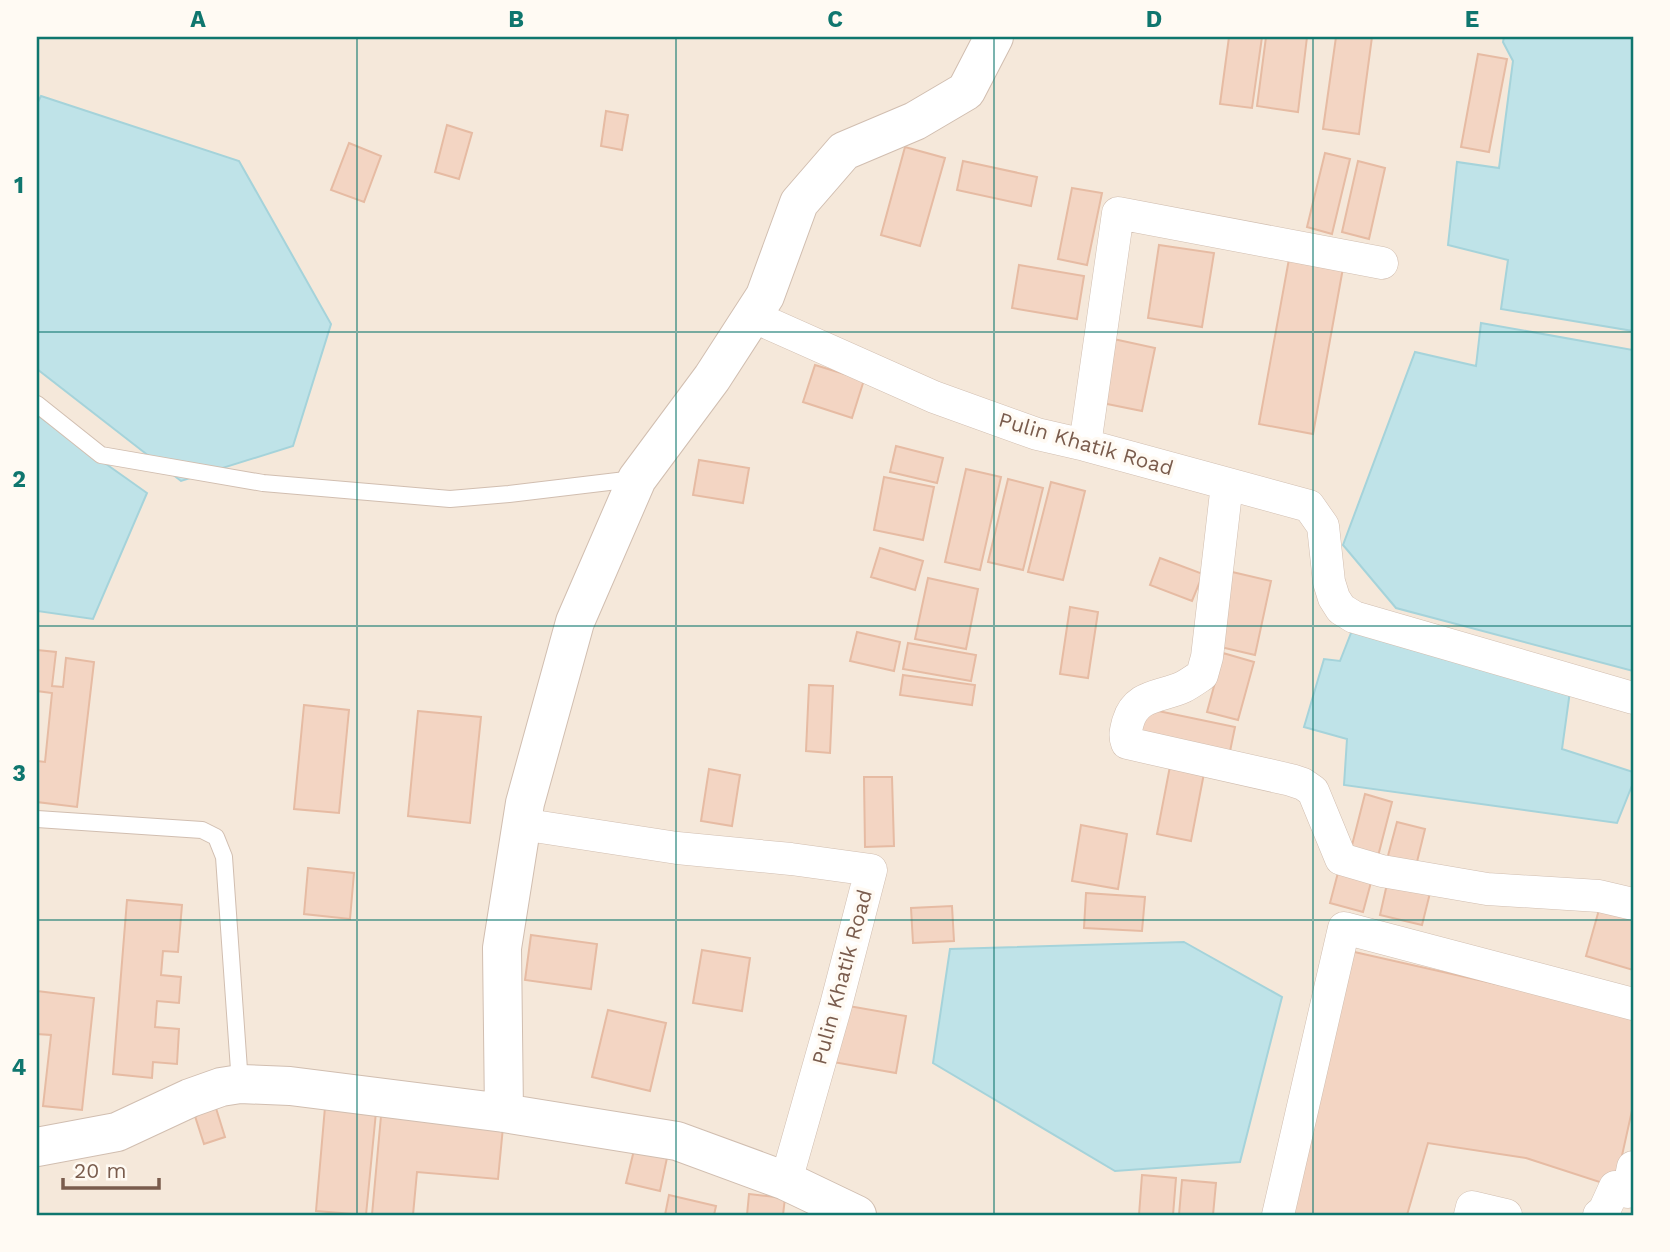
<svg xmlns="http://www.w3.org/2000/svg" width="1670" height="1252" font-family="'Work Sans',sans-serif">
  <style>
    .residential { fill: #f5e8da }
    .water { fill: #bfe3e8; stroke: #a5d3da; stroke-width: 2 }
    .building { fill: #f3d5c3; stroke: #e6bba3; stroke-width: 2 }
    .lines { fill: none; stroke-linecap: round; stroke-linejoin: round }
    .service-casing { stroke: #d1beb0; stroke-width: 18 }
    .minor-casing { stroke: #d1beb0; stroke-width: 33 }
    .tertiary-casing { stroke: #d1beb0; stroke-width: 40 }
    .service { stroke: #fff; stroke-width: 16 }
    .minor { stroke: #fff; stroke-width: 32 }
    .tertiary { stroke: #fff; stroke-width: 38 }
    .grid { fill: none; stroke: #0f766e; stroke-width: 2; stroke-opacity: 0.55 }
    .labels { text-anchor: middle; stroke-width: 7; stroke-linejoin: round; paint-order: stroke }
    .street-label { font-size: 21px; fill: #7a5c4d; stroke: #fffaf3 }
    .neatline { fill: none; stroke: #0f766e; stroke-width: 2.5 }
    .grid-label { font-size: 23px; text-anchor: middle; font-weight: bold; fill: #0f766e }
  </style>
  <rect width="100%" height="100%" fill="#fdf6ec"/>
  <!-- residential -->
  <path class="residential" d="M37,37h1467l-1,5 10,19 -14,107 9,92 -7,49 132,22v19l-152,-26 -5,42 -80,242 237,63v101l-71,-23 9,-65 -218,-56 -13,33 7,78 -3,45 273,39 16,-40v432h-1596v-604l56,7 54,-125 -110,-78v-46l144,112 -140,-384 -4,7z"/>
  <!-- water -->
  <path class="water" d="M1504,37h129v294l-132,-22 7,-49 -60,-15 9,-83 42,6 14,-107 -10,-19z
    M41,96l198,65 92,163 -38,122 -112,35 -144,-112v-265z
    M1481,323l152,27v321l-237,-63 -53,-63 72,-193 61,14z
    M37,415l110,78 -54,126 -56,-8z
    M1353,628l218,56 -9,65 71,23v11l-16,40 -273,-38 3,-46 -43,-12 20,-68 16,2z
    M1184,942l98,55 -42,165 -125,9 -182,-108 17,-114z"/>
  <!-- building -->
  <path class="building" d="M1229,37h33l-10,71 -32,-4z
    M1266,37h41l-9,75 -41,-6z
    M1336,37h36l-13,97 -36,-5z
    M1478,54l29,5 -18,93 -28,-5z
    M606,111l22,4 -6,35 -21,-4z
    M447,125l25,8 -13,46 -24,-7z
    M349,143l32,13 -17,46 -33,-12z
    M905,147l40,11 -25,88 -39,-11z
    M1325,153l25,6 -18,75 -25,-7z
    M963,161l74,16 -6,29 -74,-16z
    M1358,161l27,7 -16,71 -27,-7z
    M1072,188l30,5 -15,72 -29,-6z
    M1159,245l55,8 -12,74 -54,-9z
    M1289,259l54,9 -30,166 -54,-10z
    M1019,265l65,11 -7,43 -65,-11z
    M1109,338l46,10 -13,63 -45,-9z
    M815,365l49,15 -12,38 -49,-16z
    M896,446l47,12 -6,25 -47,-11z
    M699,460l50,8 -6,35 -50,-8z
    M966,469l35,8 -21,93 -35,-8z
    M884,477l50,10 -11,53 -49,-10z
    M1008,479l35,9 -20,82 -35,-8z
    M1051,482l34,9 -22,89 -35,-8z
    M880,548l43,13 -8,29 -44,-13z
    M1160,558l43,16 -11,27 -42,-16z
    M1228,571l43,10 -16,74 -43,-10z
    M928,578l50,11 -12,60 -51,-10z
    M1070,607l28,5 -10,66 -28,-4z
    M857,632l43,10 -6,29 -44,-10z
    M908,643l68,12 -5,26 -68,-12z
    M37,650l19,2 -4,34 11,1 3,-29 28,4 -17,145 -40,-5v-41l8,1 7,-69 -15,-2z
    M1223,653l31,9 -16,58 -31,-8z
    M903,675l72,10 -3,20 -72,-10z
    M809,685l24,1 -3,67 -24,-2z
    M304,705l45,5 -10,103 -45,-4z
    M1139,707l96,20 -7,34 -96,-19z
    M418,711l63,6 -11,106 -62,-7z
    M1171,761l34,7 -14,73 -34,-7z
    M709,769l31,6 -8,51 -31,-5z
    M864,777h28l2,69 -29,1z
    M1365,794l27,8 -16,62 -27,-7z
    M1397,822l28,7 -11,45 -29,-7z
    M1081,825l46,9 -9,55 -46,-8z
    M1340,865l33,10 -10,37 -33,-9z
    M308,868l46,5 -4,46 -46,-5z
    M1389,875l43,10 -10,40 -42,-10z
    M1086,893l59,4 -3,34 -58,-3z
    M1602,899l31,9v62l-47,-14z
    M127,900l55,5 -4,47 -15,-1 -2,24 20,2 -2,26 -22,-2 -2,26 24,2 -2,35 -24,-2 -1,16 -39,-4z
    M952,906l2,35 -41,2 -2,-35z
    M531,935l66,9 -6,45 -66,-9z
    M702,950l48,8 -8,53 -49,-8z
    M1350,951l283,64v91l-18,81 -89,-29 -98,-15 -21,72h-120z
    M37,991l57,7 -12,112 -39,-4 8,-71 -14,-1z
    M843,1005l63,11 -10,57 -63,-11z
    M608,1010l58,13 -16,68 -58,-14z
    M215,1105l10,32 -21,7 -10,-31z
    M325,1107l51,5 -10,103 -50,-4z
    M381,1116l122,11 -5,52 -81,-7 -4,43h-41z
    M635,1146l33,7 -8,38 -34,-8z
    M1142,1175l34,3 -3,37h-34z
    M1182,1180l34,3 -3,32h-34z
    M749,1194l36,4 -2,17h-36z
    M669,1195l47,11 -2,9h-49z"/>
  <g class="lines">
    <defs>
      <path id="service" d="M37,404l64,51 162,28 187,16 59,-5 125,-15
        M37,819l165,11 14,7 8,20 16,227"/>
      <path id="minor" d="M752,316l182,81 103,37 48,11 224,61 14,20 6,56 5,16 7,11 13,8 279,81
        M1085,445l33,-232 264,50
        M1227,484l-20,173 -5,18c-6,4 -13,9 -19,12 -22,10 -47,7 -55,35 -2,8 -4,13 -1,21l164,37 12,4 10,7 28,68 41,12 105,18 112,7 34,8
        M521,824l156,24 114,11 80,11 -35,135 -50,176
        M1278,1215l66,-287 289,76
        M1470,1215l2,-8 34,8
        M1599,1215l5,-4 11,-24 13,5 5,-25"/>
      <path id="tertiary" d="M504,1113l-2,-165 23,-145 50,-181 62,-143 75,-101 53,-82 34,-93 45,-52 71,-30 51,-30 28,-54
        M37,1147l80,-15 73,-34 31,-11 19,-3 50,2 214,27 173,28 109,40 71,34"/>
    </defs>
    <!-- service casing -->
    <use href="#service" class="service-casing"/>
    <!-- minor casing -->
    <use href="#minor" class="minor-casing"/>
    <!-- tertiary casing -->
    <use href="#tertiary" class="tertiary-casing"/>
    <!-- service -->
    <use href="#service" class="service"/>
    <!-- minor -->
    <use href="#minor" class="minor"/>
    <!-- tertiary -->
    <use href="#tertiary" class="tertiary"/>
  </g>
  <!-- grid -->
  <path class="grid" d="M357,37v1178M676,37v1178M994,37v1178M1313,37v1178M37,332h1596M37,626h1596M37,920h1596"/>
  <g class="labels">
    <!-- street labels -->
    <g class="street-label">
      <text transform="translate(1086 444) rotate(16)" y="7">Pulin Khatik Road</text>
      <text transform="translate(842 977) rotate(-75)" y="7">Pulin Khatik Road</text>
    </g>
  </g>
  <!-- border -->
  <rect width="1670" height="1252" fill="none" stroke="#fffaf3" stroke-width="77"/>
  <!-- scale -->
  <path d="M63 1178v10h96v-10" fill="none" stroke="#7a5c4d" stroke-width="3.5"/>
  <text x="74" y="1178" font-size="21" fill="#7a5c4d" stroke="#fffaf3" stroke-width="5" paint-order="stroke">20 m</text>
  <rect x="38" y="38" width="1594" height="1176" class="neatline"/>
  <g class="grid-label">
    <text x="198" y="27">A</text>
    <text x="516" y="27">B</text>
    <text x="835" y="27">C</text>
    <text x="1154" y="27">D</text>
    <text x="1472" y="27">E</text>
    <text x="19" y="193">1</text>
    <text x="19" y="487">2</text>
    <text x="19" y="781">3</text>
    <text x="19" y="1075">4</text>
  </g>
</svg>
